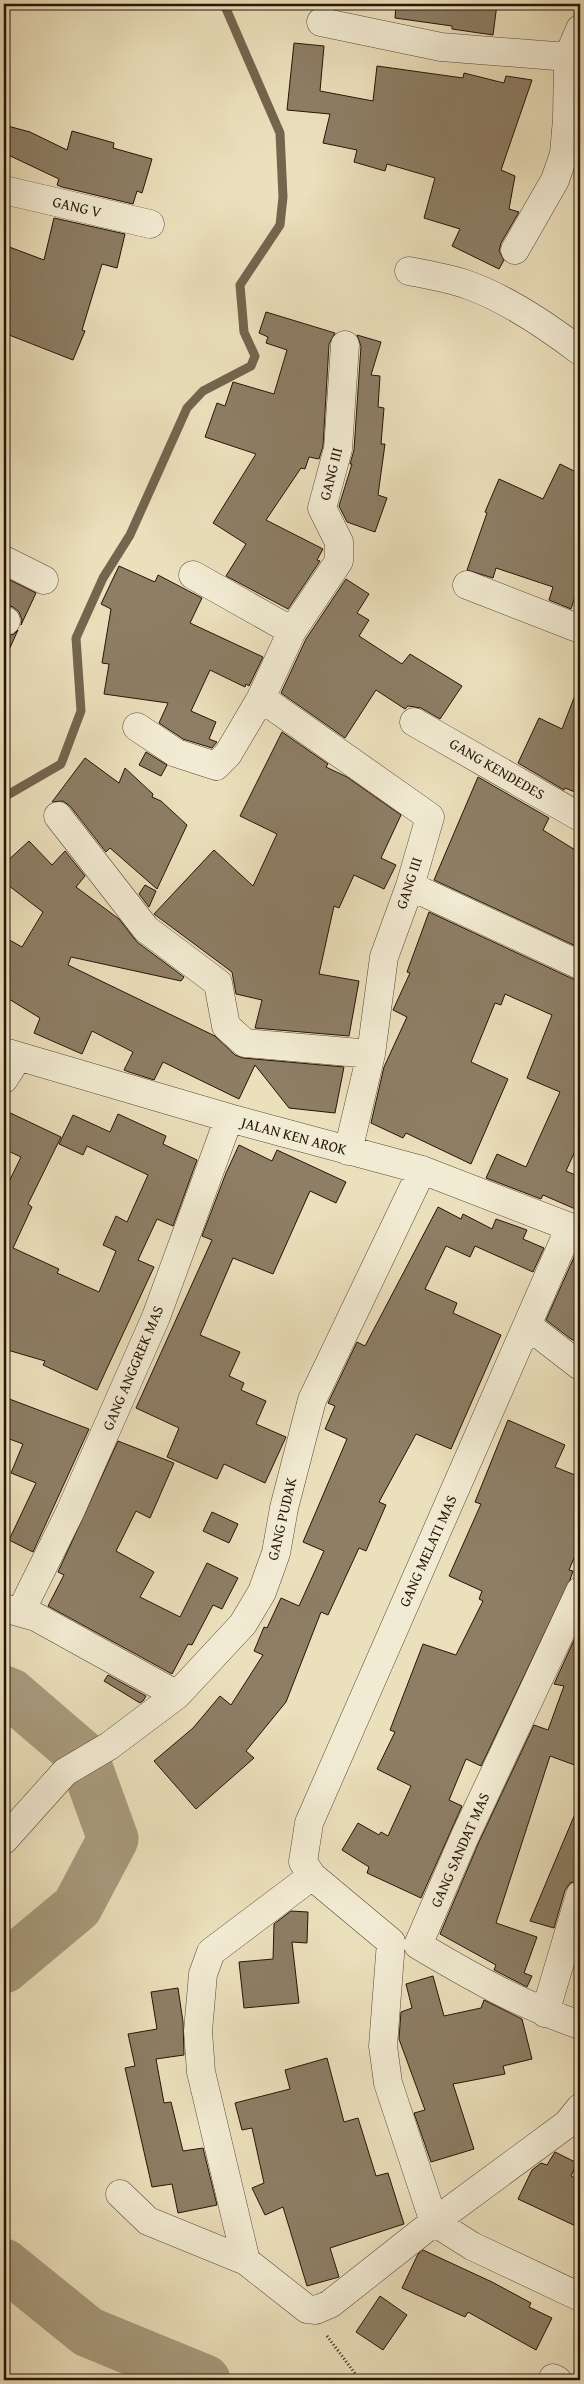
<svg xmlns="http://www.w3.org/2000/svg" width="584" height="2384" font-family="'Gentium Book Plus',serif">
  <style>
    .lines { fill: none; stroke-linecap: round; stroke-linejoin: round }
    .stream { stroke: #74654e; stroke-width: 9 }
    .river { stroke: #a89b7e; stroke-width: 51 }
    .building { fill: #8d7e65; stroke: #271406 }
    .minor-casing { stroke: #584734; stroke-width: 29 }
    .path { stroke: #271406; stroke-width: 3; stroke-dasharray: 1 2.5; stroke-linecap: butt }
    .minor { stroke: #f2ebd3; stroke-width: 28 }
    .labels { text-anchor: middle; stroke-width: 4; stroke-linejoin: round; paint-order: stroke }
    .street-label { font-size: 15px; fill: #271406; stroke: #f2ebd3 }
  </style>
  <rect width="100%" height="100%" fill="#ebe0bc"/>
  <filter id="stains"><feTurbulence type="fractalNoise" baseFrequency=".004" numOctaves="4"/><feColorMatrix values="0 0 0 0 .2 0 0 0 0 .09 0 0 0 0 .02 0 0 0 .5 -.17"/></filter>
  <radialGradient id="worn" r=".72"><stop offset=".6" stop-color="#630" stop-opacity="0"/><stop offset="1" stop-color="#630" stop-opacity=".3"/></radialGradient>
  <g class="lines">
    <!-- stream -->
    <path class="stream" d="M4,797l57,-33 20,-53 -5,-73 27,-60 27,-43 57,-127 16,-17 48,-25 4,-10 -11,-24 -4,-47 40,-60 3,-28 -3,-64 -56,-129"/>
    <!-- river -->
    <path class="river" d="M4,1691l7,3 72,62 30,83 -36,68 -73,61
      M4,2264l84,68 117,48"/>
  </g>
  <!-- building -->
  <path class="building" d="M396,4h101l-4,31 -41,-6v-3l-57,-8z
    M294,43l30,3 -4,45 53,10 4,-35 86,12 1,-5 40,10 2,-7 26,4 -31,90 14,6 -6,33 10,3 -18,31 -2,8 5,9 -5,9 -47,-23 8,-17 -36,-11 11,-40 -48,-14 -2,7 -31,-9 3,-12 -34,-7 7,-29 -43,-4z
    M4,125l26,7 37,18 5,-19 42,12 -1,5 39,11 -10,34 -5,-2 -4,13 -71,-17 -5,-2 2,-6 -55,-26z
    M54,218l71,16 -8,34 -15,-4 -20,66 3,1 -12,29 -69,-27v-88l40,15z
    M266,312l69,21 -6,11 -6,102 -4,13 -10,-2 -4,12 -4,-1 -35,52 57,29 -6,11 3,1 -32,48 -62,-33 20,-32 -33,-21 43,-69 -51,-17 12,-34 8,3 8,-24 41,12 13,-44 -21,-7 2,-6 -9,-4z
    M357,335l24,7 -10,33 9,1 -2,31 6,1 -3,36h4l-7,51 9,3 -12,34 -28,-10 -8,-16 13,-42h-2l4,-14 7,-104z
    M560,464l20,10v106l-9,29 -22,-9 4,-13 -57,-19 -3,10 -26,-8 20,-57 -2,-1 14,-33 44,20z
    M119,566l36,16 3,-7 44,23 -12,25 73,34 -14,29 -3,-2 -1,3 -35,-17 -19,41 25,11 -7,17 8,3 -5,6 -29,-9 -24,-16 9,-20 -64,-9 5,-30 -7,-1 9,-54 -10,-5z
    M4,577l32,16 -15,32 1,-5 -3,-8 -6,-5 -9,-3z
    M346,579l23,15 -12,19 12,7 -10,16 43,28 8,-10 52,32 -22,33 -19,-11 -13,-2 -3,3 -29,-19 -31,48 -64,-45 25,-54z
    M18,630l-14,31v-25l10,-2z
    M579,685h1v109l-15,-6 -1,2 -46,-27 21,-45 23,11z
    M282,732l46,32 -2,3 21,10 54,38 -20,43 15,7 -12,24 -30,-14 -15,33 -5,-2 -15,68 40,7 -10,55 -94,-8 7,-28 -26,-6 -4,-22 -78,-58 60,-64 39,36 24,-52 -37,-18z
    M146,752l21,13 -6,11 -22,-11z
    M85,758l34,25 6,-15 28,26 -1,3 9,4 26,24 -30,64 -47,-41 -4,4 -36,-46 -7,-5 -11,1z
    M478,777l71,41 -6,12 37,23v95l-146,-68z
    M29,841l23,24 13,-14 20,25 -9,11 43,32 18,23 47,35 -3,4 -110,-24 -3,8 147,71 20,19 8,3 101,9 -9,46 -46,-5 -34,-43 -16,34 -76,-37 -9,18 -25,-8 -5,-2 9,-18 -41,-21 -10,23 -48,-21 6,-15 -36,-22v-59l18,10 21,-35 -39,-30v-18z
    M145,885l11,6 -7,16 -10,-13z
    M429,912l144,67 7,1v160l-14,31 14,6v34l-37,-16 -2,4 -55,-21 11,-24 29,13 34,-75 -33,-14 25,-63 -47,-21 -4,11 -6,-2 -24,59 37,17 -37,85 -65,-31 -3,5 -32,-15 13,-56 23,-50 -14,-7 17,-37 -3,-1z
    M4,1110l57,27 -33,67 4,3 -19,41 46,21 -2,4 42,19 17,-41 -13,-6 13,-29 11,6 21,-47 -61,-29 -4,9 -24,-11 14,-29 37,17 8,-18 48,22 -3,8 34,16 -24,66 -16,-7 -19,41 16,7 -57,123 -54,-25 2,-4 -41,-12v-157l17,-35 -17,-8z
    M239,1145l33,16 5,-11 69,32 -10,21 -26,-12 -37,83 -40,-16 -33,77 40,17 -11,24 15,7 -3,7 25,11 -10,23 30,13 -21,46 -41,-19 -7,15 -50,-22 12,-29 -43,-20 76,-168 -10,-4 24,-63z
    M438,1207l23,12 2,-5 29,15 4,-10 31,11 -4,9 21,9 -11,24 -58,-26 -5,11 -24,-11 -21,43 32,14 -4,10 48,22 -50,114 -35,-15 -37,68 7,3 -20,46 -7,-3 -31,67 -7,-3 -35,90 -40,49 8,7 -58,51 -42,-48 39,-33 27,-32 11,9 32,-50 -9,-4 10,-24 3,1 14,-30 18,8 25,-55 -21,-9 44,-103 -22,-10 10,-23 -7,-3 29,-61 8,4z
    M579,1246h1v97l-9,-4 -25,-19z
    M4,1397l85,32 -56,123 -24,-12 27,-57 -25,-10 12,-29 -19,-7z
    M508,1420l57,25 -10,22 25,10v67l-11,26 4,1 -3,9 -89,186 -15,-7 -17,41 13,6 -41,92 -54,-25 2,-6 -27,-17 16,-27 21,12 2,-3 7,4 23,-50 -34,-17 18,-37 -5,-2 33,-86 33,11 27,-54 -4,-2 3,-8 -33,-15 32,-72 -6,-2z
    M118,1441l56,22 -24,55 -14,-7 -20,40 38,21 -14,25 40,20 27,-54 31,15 -16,31 -9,-4 -21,40 -4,-1 -16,30 -124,-68 16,-31 -6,-3z
    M212,1512l26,12 -9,19 -26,-12z
    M580,1627v140l-30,-11 -54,167 41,14 -13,36 8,3 -5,11 -33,-17 2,-5 -56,-31 39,-92 55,-117 14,5 16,-44 -10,-2z
    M108,1675l38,21 -3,5 -3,2 -36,-22z
    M580,1802v78l-10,3 -5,7 -11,38 -24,-7z
    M291,1911l17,1 -1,31 -15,-1 7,61 -55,5 -5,-46 34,-3 1,-35z
    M433,1976l11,40 37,-8 3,-8 38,19 10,40 -29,7 2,8 -52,10 21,65 -43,13 -17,-49 11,-3 -26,-71 2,-27 11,-4 -6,-24z
    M178,1988l5,34 1,33 -28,4 8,44 7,-1 12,49 20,-3 14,57 -39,8 -6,-29 -20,3 -27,-119 10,-2 -7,-32 29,-5 -6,-37z
    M327,2058l17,64 14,-4 18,58 12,-3 16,51 -74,24 9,29 -32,9 -24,-79 -18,8 -13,-27 12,-5 -12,-55 -10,2 -7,-27 55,-14 -5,-19z
    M555,2152l22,11 -6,13 9,5v47l-62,-29 14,-29 9,-7 6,2z
    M423,2250l69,32 39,21 -2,4 23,11 -16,32 -68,-38 -3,5 -63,-29 16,-34z
    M380,2296l27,19 -24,35 -27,-18z"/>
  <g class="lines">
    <defs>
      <path id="minor" d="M321,22l120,25 127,10
        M4,190l146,34
        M515,250l40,-70 9,-26 3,-35 1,-62 12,-28
        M409,271c20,4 40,7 59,14 40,14 79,41 112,66
        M345,345l-7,104 -16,59 17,34v19l-47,70 -31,67 169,119 -20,69 -26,71 -13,97 -23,97
        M4,560l40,20
        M193,575l99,56
        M467,585l113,44
        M4,620l2,1
        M414,722l166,95
        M137,727l39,26 40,13 12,-12 33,-56
        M58,816l88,113 72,54 8,43 19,17 126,11
        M410,886l170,79
        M4,1052l225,66 193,52 158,61
        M4,1079l14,-22
        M570,1227l-261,596 -6,39 9,14 79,66 -8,104 5,37 46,139 38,24 108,51
        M527,1325l53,41
        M580,1591l-115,245 -47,109c54,32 103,60 162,80
        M4,1608l32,9 141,78
        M21,1611l49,-99 86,-195 73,-199
        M4,1840l61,-68 44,-26 68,-51 66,-71 19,-32 14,-39 8,-45 28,-108 110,-230
        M545,2013l35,-118
        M120,2194l28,27 98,40 61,48 9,1 14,-6 104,-82 133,-98 13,-16
        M246,2261l-45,-189 -3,-41 5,-57 8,-22 101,-76
        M553,2378l4,2"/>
    </defs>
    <!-- minor casing -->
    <use href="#minor" class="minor-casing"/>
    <!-- path -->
    <path class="path" d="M327,2336l30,40 10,4"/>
    <!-- minor -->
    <use href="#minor" class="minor"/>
  </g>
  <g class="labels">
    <!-- street labels -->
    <g class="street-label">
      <text transform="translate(77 207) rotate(13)" y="5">GANG V</text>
      <text transform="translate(331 474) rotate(-76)" y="5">GANG III</text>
      <text transform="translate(497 769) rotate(30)" y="5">GANG KENDEDES</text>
      <text transform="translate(409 883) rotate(-72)" y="5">GANG III</text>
      <text transform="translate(294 1136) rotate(15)" y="5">JALAN KEN AROK</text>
      <text transform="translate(133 1368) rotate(-67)" y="5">GANG ANGGREK MAS</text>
      <text transform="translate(282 1519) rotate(-77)" y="5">GANG PUDAK</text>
      <text transform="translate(428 1551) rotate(-66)" y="5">GANG MELATI MAS</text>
      <text transform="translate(460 1850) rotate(-66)" y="5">GANG SANDAT MAS</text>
    </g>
  </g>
  <!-- margin -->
  <rect width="584" height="2384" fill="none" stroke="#ebe0bc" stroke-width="20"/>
  <rect x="5" y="5" width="574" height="2374" fill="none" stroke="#271406" stroke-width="2.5"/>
  <rect x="10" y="10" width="564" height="2364" fill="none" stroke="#271406"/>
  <rect width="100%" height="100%" filter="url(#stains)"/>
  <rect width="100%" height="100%" fill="url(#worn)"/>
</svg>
